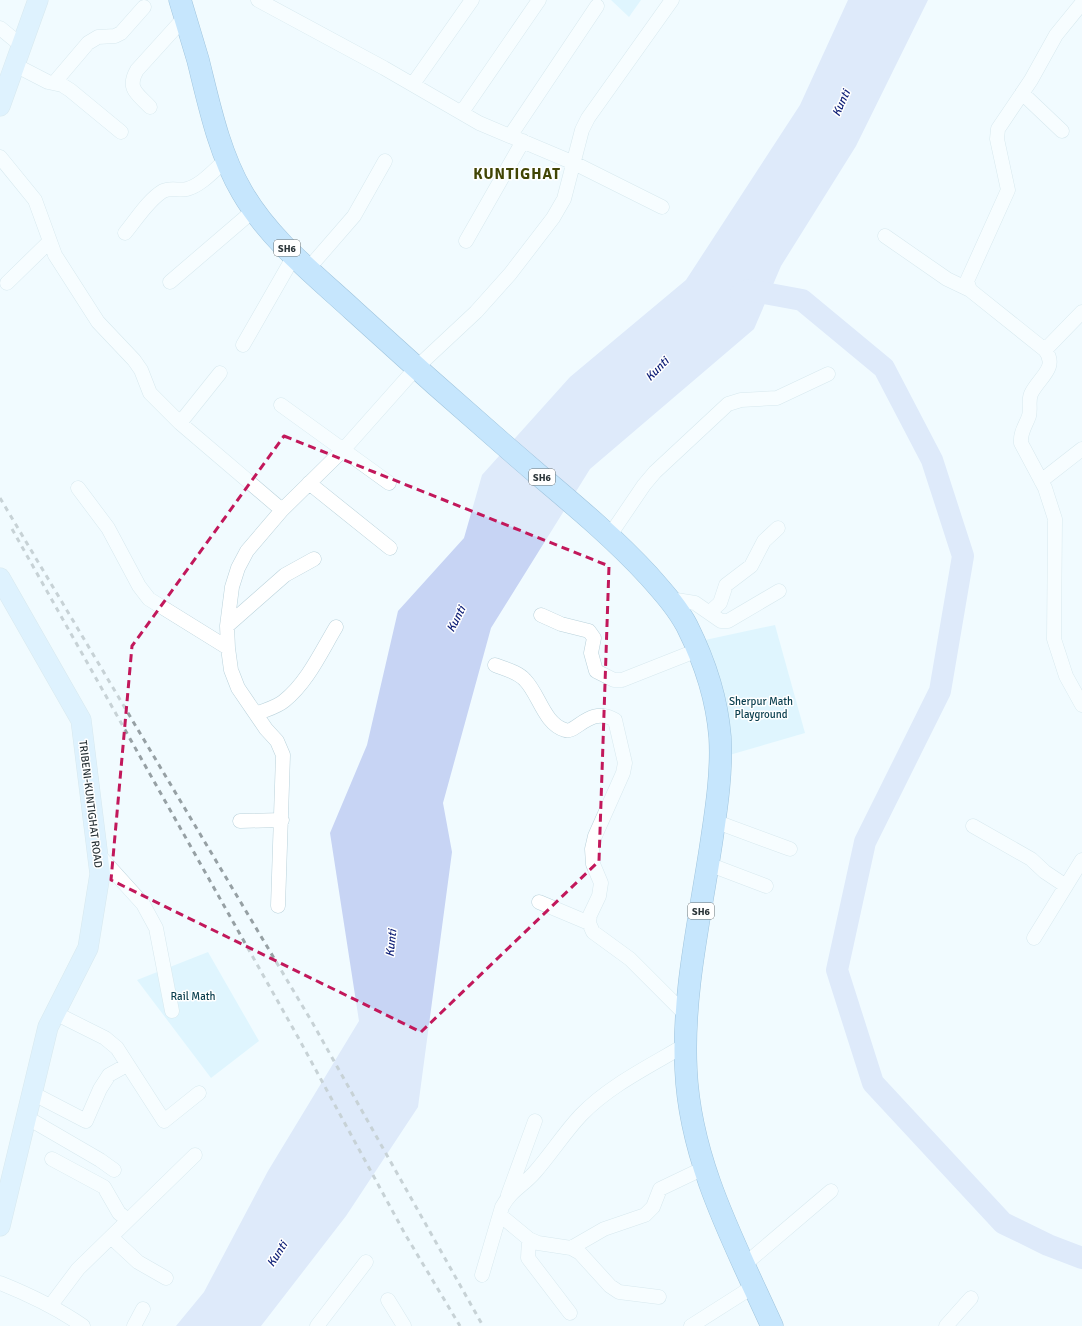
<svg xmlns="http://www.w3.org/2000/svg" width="1082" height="1326" font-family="Signika,sans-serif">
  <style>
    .green { fill: #caeefc }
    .water { fill: #c7d4f4 }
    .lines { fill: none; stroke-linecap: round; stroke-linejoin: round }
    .river { stroke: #c7d4f4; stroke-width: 22 }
    .street-casing { stroke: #bad2db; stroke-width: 15 }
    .secondary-casing { stroke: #bad2db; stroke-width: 21 }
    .primary-casing { stroke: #3e81b4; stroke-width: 23 }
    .street { stroke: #fff; stroke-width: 14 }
    .secondary { stroke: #c8e6fc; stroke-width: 20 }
    .primary { stroke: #92ccfa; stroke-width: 22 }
    .rail { stroke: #96a0a4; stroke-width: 3; stroke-dasharray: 5 5; stroke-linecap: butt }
    .marked { fill: none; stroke: #c2185b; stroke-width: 3; stroke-dasharray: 8 5; stroke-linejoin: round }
    .labels { text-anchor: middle; stroke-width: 3; stroke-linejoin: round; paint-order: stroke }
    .shield { fill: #fff; stroke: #6b7274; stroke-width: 1 }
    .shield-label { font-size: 10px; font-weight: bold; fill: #2b3539 }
    .park-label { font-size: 11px; fill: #083d4d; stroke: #fff }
    .street-label { font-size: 11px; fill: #2b3539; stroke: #fff }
    .water-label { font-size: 12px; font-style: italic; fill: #122278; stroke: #fff }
    .district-label { font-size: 15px; font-weight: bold; letter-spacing: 1px; fill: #414505; stroke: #fff }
  </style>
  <rect width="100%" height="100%" fill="#f1fbff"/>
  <!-- green -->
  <path class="green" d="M611,0h30l-12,17z
    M775,625l30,108 -79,23 -1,-58 -20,-58z
    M208,952l51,89 -48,37 -74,-98z"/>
  <!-- water -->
  <path class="water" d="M848,0h80l-72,146 -75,120 -27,63 -164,140 -99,159 -48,175 9,49 -34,255 -72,109 -85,110h-85l28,-34 64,-121 91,-150 -29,-188 37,-88 31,-134 66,-73 18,-63 88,-98 116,-97 114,-175z"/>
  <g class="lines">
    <!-- river -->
    <path class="river" d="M741,294l7,-4 54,10 82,68 48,92 31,96 -23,135 -75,151 -28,128 36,113 130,140 45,22 34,13"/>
    <defs>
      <path id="street" d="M258,0l126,68 95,55 95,40 88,44
        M1082,3l-26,32 -25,45 -33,49 -1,10 11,51 -41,91 3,9 75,60c14,18 -7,28 -14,44 -3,7 0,15 -2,22 -3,9 -9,16 -8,27l24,45 10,31 -1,120 12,37 16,29
        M0,28l22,18
        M15,65l33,17 14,3 8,5 51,42
        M54,83l34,-40 10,-6 17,-1 6,-3 23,-26
        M413,84l59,-84
        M1022,93l40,38
        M150,107c-12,-13 -24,-18 -13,-37l48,-53
        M462,112l77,-112
        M510,136l87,-130
        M0,157l35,43 20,55 43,67 36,38 7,10 9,23 30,30 102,87
        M125,233c11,-13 23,-33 38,-42 8,-4 16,0 24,-2 15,-4 28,-20 40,-30
        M885,236l62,43 23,11
        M466,241l57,-100
        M308,269l46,-53 31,-55
        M170,282l84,-72
        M7,283l42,-41
        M243,345l51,-89
        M1045,350l37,-38
        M281,405l108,78
        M180,423l40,-50
        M1041,481l41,-32
        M309,483l81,65
        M78,488l30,40 31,58 10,13 79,49
        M610,535l34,-50 11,-13 73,-68 13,-4 36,-2 51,-24
        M670,599l25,4 26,18h7l51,-30
        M710,612l10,-9 6,-18 25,-19 13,-25 14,-13
        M541,615l20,9 28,7 5,7 -3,15 5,18 18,9h8l76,-30
        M227,626l58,-51 29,-16
        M495,665c10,4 23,7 30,15 14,14 19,44 40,50 11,4 25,-25 50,-10l10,43 -2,10 -28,63 -3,13 1,15 8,19 -2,13 -9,19 -1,8 4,9 37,27 57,57
        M256,714c9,-4 21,-7 28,-13 23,-18 37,-49 52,-74
        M240,821l42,-1
        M714,821l76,28
        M973,826l58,33 14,13 21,14
        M97,853l46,51 13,24 16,83
        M708,864l58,22
        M539,902l50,21
        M278,906l5,-151 -6,-14 -11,-12 -28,-41 -7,-18 -3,-22 -1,-22 5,-39 6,-19 9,-17 35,-41 62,-61 72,-81 60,-56 34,-38 43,-56 11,-19 18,-69 6,-12 84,-118
        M1034,938l48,-78
        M55,1013l50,25 12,10 47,73 35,-28
        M32,1093l54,28 14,-32 9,-14 18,-10
        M26,1117l74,43 14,10
        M52,1159l52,28 15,26 9,7
        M508,1195l27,-74
        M500,1215l29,24 9,4 33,5 9,5 30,33 9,6 40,5
        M111,1237l27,25 28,16
        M529,1239l-1,19 42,55
        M571,1248l33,-19 41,-14 8,-8 7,-18 44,-21
        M744,1265l87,-74
        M482,1275l20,-68c9,-17 21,-21 33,-35 16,-18 29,-39 46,-57 29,-30 69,-49 104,-70
        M0,1283c30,12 57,25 83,43
        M388,1300l16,26
        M51,1305l27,-36 117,-114
        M134,1326l9,-17
        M317,1326l49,-64
        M691,1326l63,-40
        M946,1326l25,-28"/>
      <path id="secondary" d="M0,106l38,-106
        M0,578l81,142 19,154 -12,74 -40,79 -48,199"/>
      <path id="primary" d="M180,0c6,20 12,40 18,60 11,44 21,93 44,132 27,47 73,83 112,119 61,56 123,111 186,165 38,32 76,64 109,100 14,16 28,31 38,50 17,34 30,73 33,111 2,33 -3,68 -8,101 -11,76 -30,154 -26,232 4,92 49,174 86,256"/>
    </defs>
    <!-- street casing -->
    <use href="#street" class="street-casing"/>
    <!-- secondary casing -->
    <use href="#secondary" class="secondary-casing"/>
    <!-- primary casing -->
    <use href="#primary" class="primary-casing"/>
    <!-- street -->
    <use href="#street" class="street"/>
    <!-- secondary -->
    <use href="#secondary" class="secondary"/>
    <!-- primary -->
    <use href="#primary" class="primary"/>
    <!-- rail -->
    <path class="rail" d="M0,498l312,524 171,304
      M12,529l287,510 106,195 55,92"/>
  </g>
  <!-- marked area -->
  <path d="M0 0H1082V1326H0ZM284,436l325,130 -10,295 -178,171 -310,-152 21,-234z" fill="#f1fbff" fill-opacity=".55" fill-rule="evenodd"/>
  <path class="marked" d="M284,436l325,130 -10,295 -178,171 -310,-152 21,-234z"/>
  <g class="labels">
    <!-- shield labels -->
    <g class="shield">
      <rect x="274" y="240" width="26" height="16" rx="3"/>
      <rect x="529" y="469" width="26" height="16" rx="3"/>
      <rect x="688" y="903" width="26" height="16" rx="3"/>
    </g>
    <g class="shield-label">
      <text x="287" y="252">SH6</text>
      <text x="542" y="481">SH6</text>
      <text x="701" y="915">SH6</text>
    </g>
    <!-- park labels -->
    <g class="park-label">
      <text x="761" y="705">Sherpur Math<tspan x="761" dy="13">Playground</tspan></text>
      <text x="193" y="1000">Rail Math</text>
    </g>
    <!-- street labels -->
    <g class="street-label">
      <text transform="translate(91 804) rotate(83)" y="4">TRIBENI-KUNTIGHAT ROAD</text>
    </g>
    <!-- water labels -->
    <g class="water-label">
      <text transform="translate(841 103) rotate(-66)" y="4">Kunti</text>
      <text transform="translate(657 369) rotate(-46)" y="4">Kunti</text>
      <text transform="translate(456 619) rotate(-63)" y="4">Kunti</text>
      <text transform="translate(391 943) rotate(-84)" y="4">Kunti</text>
      <text transform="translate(277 1254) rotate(-58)" y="4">Kunti</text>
    </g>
    <!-- district labels -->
    <g class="district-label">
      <text x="517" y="179">KUNTIGHAT</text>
    </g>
  </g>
</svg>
